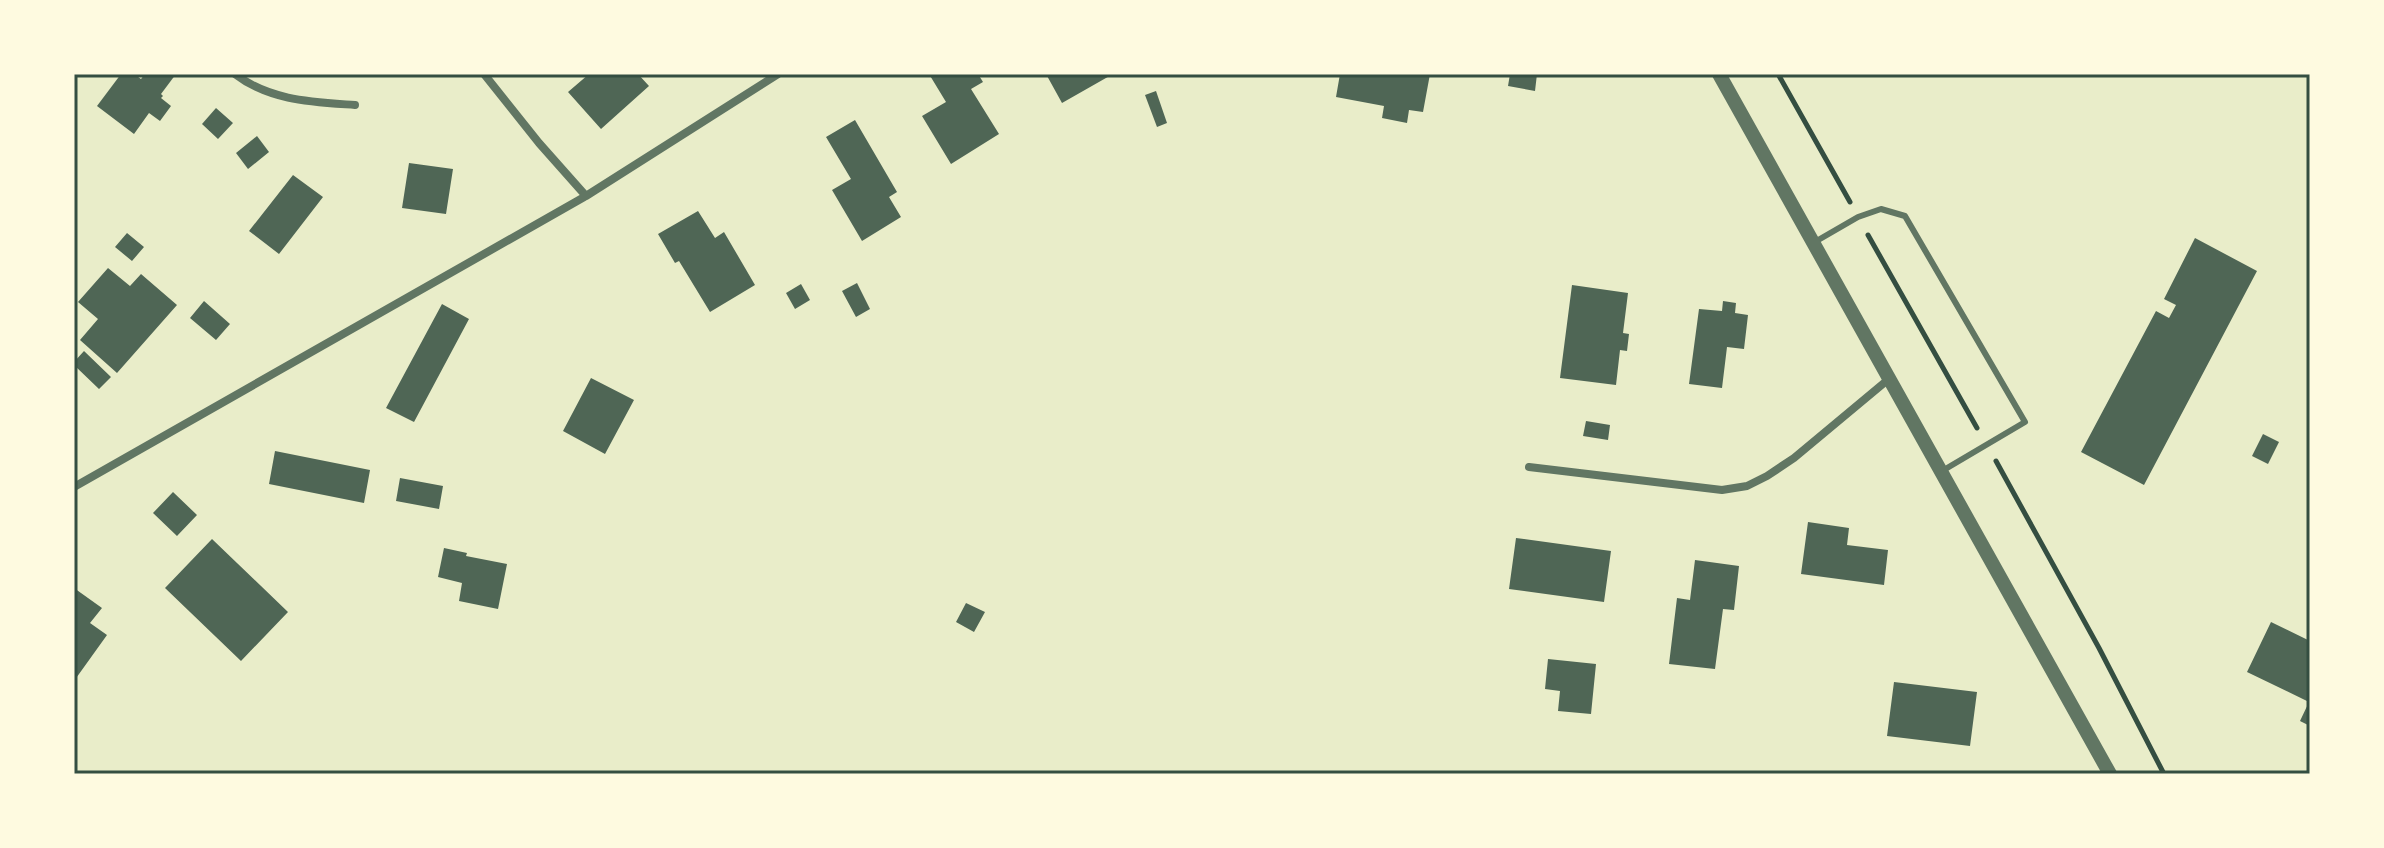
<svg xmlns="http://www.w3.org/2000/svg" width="2384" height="848" font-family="'IBM Plex Serif',serif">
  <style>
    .building { fill: #4f6655 }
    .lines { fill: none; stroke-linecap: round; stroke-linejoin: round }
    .path { stroke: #344e41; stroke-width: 5 }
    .service { stroke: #617663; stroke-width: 6 }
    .minor { stroke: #617663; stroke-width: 8 }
    .tertiary { stroke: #617663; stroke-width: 14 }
    .neatline { fill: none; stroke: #344e41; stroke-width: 3 }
  </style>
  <rect width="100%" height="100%" fill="#e9edc9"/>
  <!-- building -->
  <path class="building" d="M121,74h13l7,5 4,-5h31l-15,20 2,2 -2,2 10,8 -11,15 -11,-8 -15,21 -37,-28z
    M589,74h49l11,12 -48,43 -33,-37z
    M929,74h49l5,8 -12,7 28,45 -48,30 -29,-48 24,-14z
    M1046,74h67l-51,29z
    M1340,74h90l-7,38 -14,-2 -2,13 -25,-5 2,-12 -48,-9z
    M1510,74h27l-2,17 -27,-5z
    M1156,91l11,32 -10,4 -12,-32z
    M216,108l17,15 -15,16 -16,-15z
    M855,120l42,72 -8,5 12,20 -39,24 -30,-51 19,-11 -25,-42z
    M257,136l12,16 -21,17 -12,-16z
    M409,163l44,6 -7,45 -44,-6z
    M293,175l30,22 -44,57 -30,-23z
    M698,211l17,27 9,-6 31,53 -45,27 -31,-51 -4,2 -17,-29z
    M127,233l17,14 -12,14 -17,-14z
    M2195,238l62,33 -113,214 -63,-33 75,-141 13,7 7,-13 -12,-6z
    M108,268l22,18 11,-12 36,31 -60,68 -37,-33 18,-21 -20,-17z
    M857,283l13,26 -14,8 -14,-26z
    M801,284l9,16 -15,9 -9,-16z
    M1572,285l56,8 -5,40 6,1 -2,17 -7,-1 -4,35 -56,-7z
    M204,301l26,23 -14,16 -26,-22z
    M1723,301l13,2 -1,10 13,2 -4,34 -17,-2 -5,41 -33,-4 10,-75 23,2z
    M442,304l27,15 -55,103 -28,-14z
    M84,351l27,26 -12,12 -25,-24v-3z
    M591,378l43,22 -29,54 -42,-23z
    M1586,421l24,4 -2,15 -25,-4z
    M2263,434l16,8 -11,22 -16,-8z
    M275,451l95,19 -6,33 -95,-19z
    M400,478l43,8 -4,23 -43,-8z
    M173,492l24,23 -20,21 -24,-23z
    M1808,522l41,6 -2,17 41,5 -4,35 -83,-11z
    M1516,538l95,13 -7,51 -95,-13z
    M212,539l76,73 -47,49 -76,-73z
    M444,548l23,5 -1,3 41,8 -9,45 -39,-8 3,-18 -24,-6z
    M1695,560l44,6 -5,44 -11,-1 -8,60 -46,-5 8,-66 13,2z
    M74,588l28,20 -12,15 17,12 -33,46z
    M966,603l19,9 -11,20 -18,-10z
    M2271,622l39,19v85l-10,-5 9,-19 -62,-30z
    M1548,659l48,5 -5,50 -33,-3 2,-20 -15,-2z
    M1894,682l83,10 -7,54 -83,-10z"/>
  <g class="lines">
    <!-- path -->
    <path class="path" d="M1778,74l72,128
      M1868,235l109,193
      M1996,461l103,187 65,126"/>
    <!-- service -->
    <path class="service" d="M1813,243l45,-26 23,-8 24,7 120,206 -83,49"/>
    <!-- minor -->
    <path class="minor" d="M235,74c35,27 78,28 120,31
      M484,74l55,69 47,53
      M1529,467l193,23 25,-4 20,-10 27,-18 96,-80
      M74,487l512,-291 192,-122"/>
    <!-- tertiary -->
    <path class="tertiary" d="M1719,74l391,700"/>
  </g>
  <!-- border -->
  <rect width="2384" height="848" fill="none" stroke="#fefae0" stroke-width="152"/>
  <rect x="76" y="76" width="2232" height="696" class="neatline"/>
</svg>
